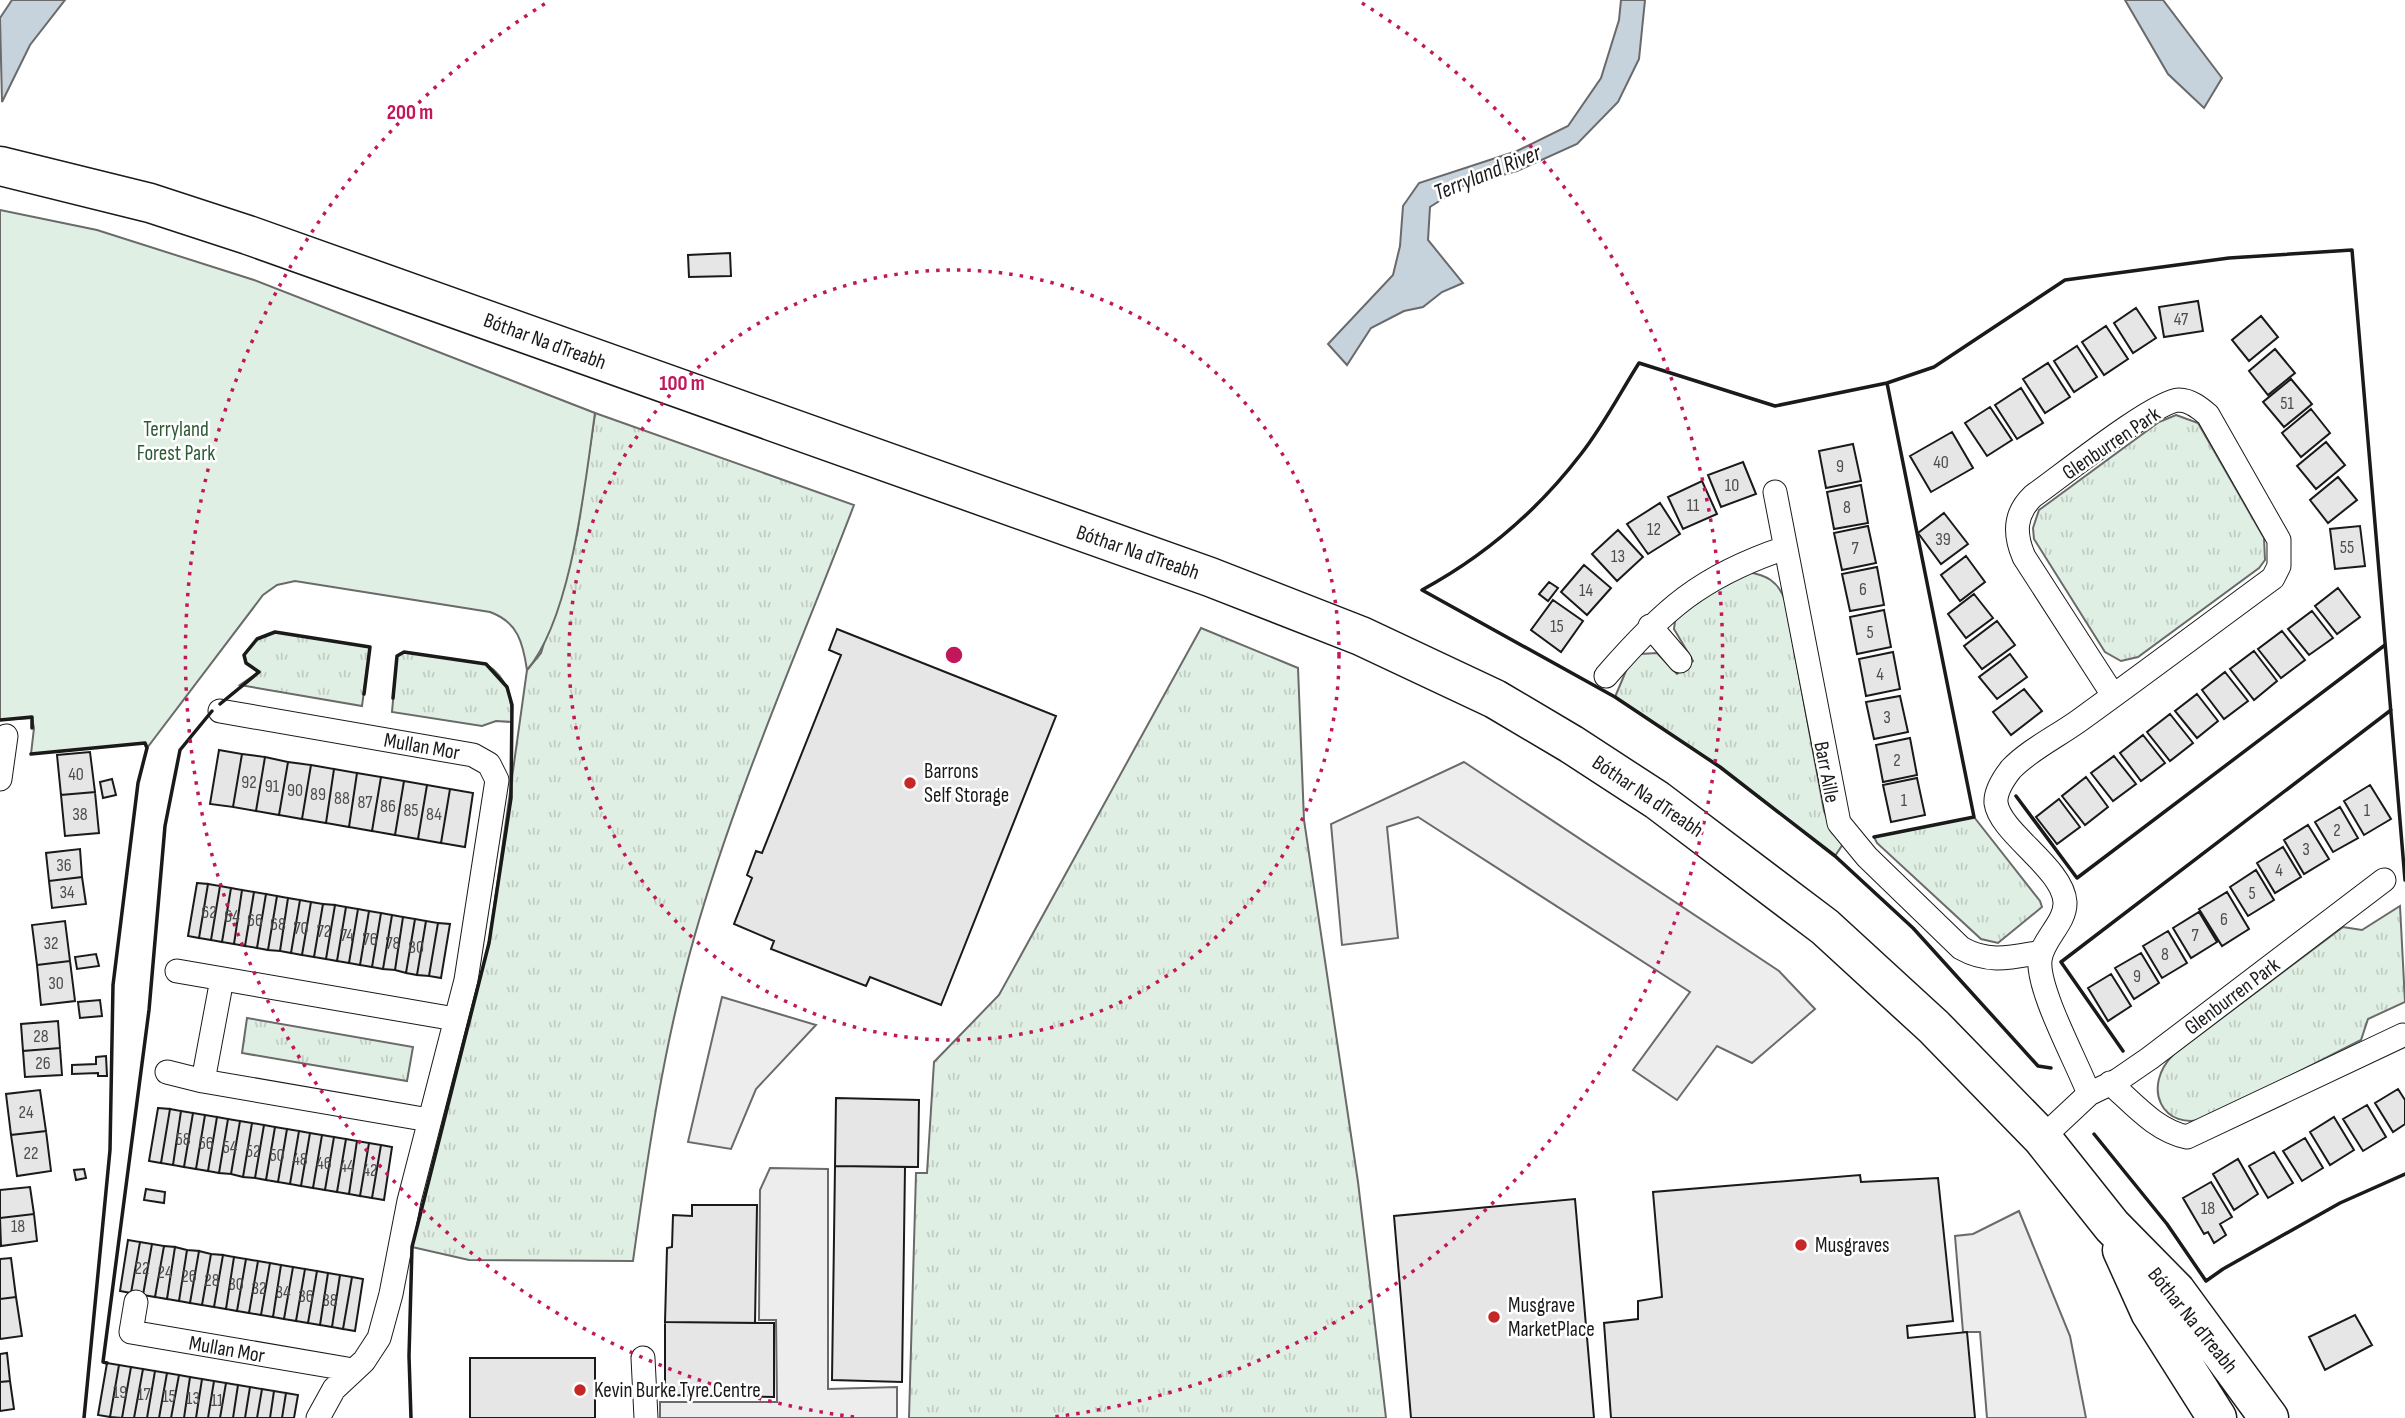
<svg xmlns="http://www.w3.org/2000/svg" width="2405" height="1418" font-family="'Sofia Sans Condensed',sans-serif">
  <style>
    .grass { fill: url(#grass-tufts); stroke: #6a6a6a; stroke-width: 2 }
    .park { fill: #e0efe3; stroke: #6a6a6a; stroke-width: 2 }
    .parking { fill: #ededed; stroke: #6a6a6a; stroke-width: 2 }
    .water { fill: #c6d2dc; stroke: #6a6a6a; stroke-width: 2 }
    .building { fill: #e6e6e6; stroke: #1a1a1a; stroke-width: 2 }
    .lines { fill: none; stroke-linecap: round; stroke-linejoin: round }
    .minor-casing { stroke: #1a1a1a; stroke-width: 25 }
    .trunk-casing { stroke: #1a1a1a; stroke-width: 41 }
    .minor { stroke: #fff; stroke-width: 23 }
    .trunk { stroke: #fff; stroke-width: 38 }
    .wall { stroke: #1a1a1a; stroke-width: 3.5 }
    .ring { fill: none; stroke: #c2185b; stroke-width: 3.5; stroke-dasharray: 3.5 7 }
    .poi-dot { fill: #c62828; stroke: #fff; stroke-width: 2.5 }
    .labels { text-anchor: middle; stroke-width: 5; stroke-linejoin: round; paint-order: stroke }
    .number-label { font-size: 18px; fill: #4d4d4d }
    .street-label { font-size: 21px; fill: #1a1a1a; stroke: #fff }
    .park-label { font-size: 21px; fill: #2b5a34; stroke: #fff }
    .poi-label { font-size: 21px; fill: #1a1a1a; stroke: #fff; text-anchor: start }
    .water-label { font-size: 23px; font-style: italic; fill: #1a1a1a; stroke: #fff }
    .centre { fill: #c2185b; stroke: #fff; stroke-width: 3.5 }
    .ring-label { font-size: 21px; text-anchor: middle; font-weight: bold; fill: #c2185b; stroke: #fff; stroke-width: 5; stroke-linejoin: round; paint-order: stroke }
  </style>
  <defs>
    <pattern id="grass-tufts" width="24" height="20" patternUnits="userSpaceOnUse" patternTransform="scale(1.75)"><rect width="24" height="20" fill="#e0efe3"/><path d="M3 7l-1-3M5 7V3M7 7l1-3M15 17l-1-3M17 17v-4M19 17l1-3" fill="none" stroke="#c0ccc2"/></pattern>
  </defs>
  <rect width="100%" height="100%" fill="#fff"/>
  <!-- grass -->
  <path class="grass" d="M595,413l259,92c-55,144 -118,285 -160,433 -30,106 -46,214 -61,323l-164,-1 -57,-13 77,-304 38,-273 14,-17 36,-119z
    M2176,415l22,8 66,115 1,22 -6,8 -121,89 -17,4 -16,-9 -71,-113 -1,-11 6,-18 120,-88z
    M1748,572c18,3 30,9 37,28l39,211 7,17 12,16 -8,12 -115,-89 -105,-70 13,-31 12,-12 17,-1 20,21 16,-13 -19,-32 1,-8 11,-13z
    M1201,628l97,40 6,152 54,362 28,236h-477l7,-245h11l7,-111 65,-67z
    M275,632l95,15 -8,59 -122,-21 19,-13 -13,-9 -2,-8 13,-16z
    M404,652l82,12c22,14 26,34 26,58l-16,-1 -14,5 -90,-14 5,-56z
    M1974,817l66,84 2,6 -44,36 -17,-4 -104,-96 -3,-6z
    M2400,906l5,96 -37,17 -7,21 -153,78c-47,15 -67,-32 -34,-64l169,-127 19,3z
    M247,1018l166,29 -6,34 -165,-28z"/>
  <!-- park -->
  <path class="park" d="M0,210l97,20 157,50 341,133c-10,70 -23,204 -68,257 -4,-27 -9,-48 -37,-58l-195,-31 -18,4 -14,10 -116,153 -2,-5 -114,11 3,-26 -2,-10 -32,2z"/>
  <!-- parking -->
  <path class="parking" d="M1464,762l315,209 36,38 -63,54 -35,-17 -40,54 -44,-30 57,-78 -272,-175 -31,10 11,111 -56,7 -11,-121z
    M722,997l94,28 -60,64 -25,60 -43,-7z
    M770,1168l58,1v220l69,-2v31h-237v-16h117l-1,-82h-17l1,-130z
    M2019,1211l51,125 16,82h-99l-7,-86h-17l-8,-96 18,-2z"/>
  <!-- water -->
  <path class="water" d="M12,0h53l-35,45 -28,57 -2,-84z
    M1621,0h24l-6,59 -21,43 -41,42 -60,27 -54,15 -33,21 -2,33 35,43 -21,9 -19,15 -19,4 -33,17 -24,37 -19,-21 65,-69 7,-29 3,-40 16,-23 98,-32 51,-25 33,-48 18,-58z
    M2125,0h38l59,78 -18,30 -36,-34z"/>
  <!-- building -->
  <path class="building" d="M730,253l1,23 -42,1 -1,-22z
    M2198,301l5,30 -39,6 -5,-30z
    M2136,308l20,30 -23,15 -19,-30z
    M2261,316l17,21 -29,24 -17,-21z
    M2106,326l22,33 -24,16 -22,-33z
    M2077,346l20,31 -23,15 -20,-31z
    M2275,349l20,24 -27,22 -19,-24z
    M2048,363l22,34 -25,16 -22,-34z
    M2291,379l21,25 -28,23 -21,-25z
    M2021,388l22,35 -26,16 -22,-34z
    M1990,407l22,33 -25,16 -22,-33z
    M2311,409l19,24 -29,24 -19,-24z
    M1952,432l21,36 -42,24 -21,-36z
    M2326,442l19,23 -29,24 -19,-23z
    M1853,444l8,37 -35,7 -7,-37z
    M1743,462l13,32 -35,13 -13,-32z
    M2338,477l19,23 -29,23 -18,-23z
    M1702,481l15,33 -34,15 -15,-32z
    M1861,485l7,38 -34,6 -7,-37z
    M1660,503l20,31 -32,20 -21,-30z
    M1944,513l24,31 -27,20 -23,-31z
    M1868,526l8,37 -34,7 -8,-37z
    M2360,526l5,40 -30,3 -5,-40z
    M1618,530l25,27 -26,24 -25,-27z
    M1966,556l19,26 -25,19 -19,-26z
    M1584,565l27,23 -24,27 -26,-23z
    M1877,567l7,38 -34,6 -8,-37z
    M1549,582l9,6 -10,13 -9,-7z
    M2338,588l22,29 -23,17 -22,-28z
    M1974,594l19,24 -27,20 -18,-24z
    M1553,600l30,21 -22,31 -30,-22z
    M1884,610l7,37 -34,7 -7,-37z
    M2312,611l21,27 -24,17 -21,-26z
    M1997,621l18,24 -33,24 -18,-23z
    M837,629l219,87 -115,289 -71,-28 -4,9 -95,-37 3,-8 -40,-17 18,-46 -5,-3 9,-24 6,2 79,-198 -12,-5z
    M2282,631l23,29 -24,18 -23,-29z
    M2254,651l23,30 -23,19 -24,-31z
    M1893,652l7,37 -34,7 -7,-37z
    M2010,654l17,23 -30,22 -18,-22z
    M2225,672l23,29 -24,18 -22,-29z
    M2024,689l18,22 -31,24 -18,-23z
    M2197,694l21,27 -21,17 -22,-27z
    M1900,696l8,36 -34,7 -8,-37z
    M2170,714l23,29 -23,18 -23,-29z
    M2143,735l22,28 -24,18 -21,-28z
    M1910,738l7,37 -34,7 -7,-37z
    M219,750l23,4 -9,53 -23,-3z
    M90,752l5,40 -34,3 -4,-40z
    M242,754l23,3 -9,54 -23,-4z
    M2114,756l22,28 -23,17 -22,-28z
    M265,757l23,5 -9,53 -23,-4z
    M288,762l23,3 -9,54 -23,-4z
    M311,765l23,4 -8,54 -24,-4z
    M334,769l23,4 -8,54 -23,-4z
    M357,773l24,4 -9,54 -23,-4z
    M381,777l23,4 -9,54 -23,-4z
    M2086,777l22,30 -23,18 -23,-29z
    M1917,778l8,37 -34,7 -8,-37z
    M112,779l4,16 -13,3 -3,-16z
    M404,781l23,4 -9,54 -23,-4z
    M427,785l23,4 -9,54 -23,-4z
    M2370,785l21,34 -27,16 -20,-34z
    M450,789l23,4 -8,54 -24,-4z
    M95,792l4,41 -34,3 -4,-41z
    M2059,799l21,28 -23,17 -21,-27z
    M2340,807l18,31 -25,14 -18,-30z
    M2308,825l21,34 -25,15 -20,-34z
    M2283,847l18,30 -26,16 -18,-30z
    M80,849l2,28 -33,4 -3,-28z
    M2256,870l18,30 -26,16 -18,-29z
    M82,877l4,27 -34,4 -3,-27z
    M197,883l11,1 -9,54 -11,-2z
    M208,884l12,2 -9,54 -12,-2z
    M220,886l11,2 -9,54 -11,-2z
    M231,888l11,2 -8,54 -12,-2z
    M242,890l12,2 -9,54 -11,-2z
    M254,892l12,2 -9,54 -12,-2z
    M2227,892l22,37 -27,17 -23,-37z
    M266,894l11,2 -9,54 -11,-2z
    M277,896l11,2 -8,53 -12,-1z
    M288,898l12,2 -9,53 -11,-2z
    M300,900l11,2 -9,53 -11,-2z
    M311,902l12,2 -9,53 -12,-2z
    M323,904l12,1 -9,54 -12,-2z
    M335,905l11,2 -9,54 -11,-2z
    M346,907l12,2 -9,54 -12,-2z
    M358,909l11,2 -9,54 -11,-2z
    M369,911l12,2 -9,54 -12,-2z
    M2199,912l18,30 -26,16 -18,-30z
    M381,913l11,2 -9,54 -11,-2z
    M392,915l11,2 -8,53 -12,-1z
    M403,917l12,2 -9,54 -11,-3z
    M415,919l11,2 -9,54 -11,-2z
    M65,921l5,40 -33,4 -5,-40z
    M426,921l12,2 -9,53 -12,-1z
    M438,923l12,1 -9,54 -12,-2z
    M2168,931l19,32 -25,15 -19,-32z
    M2141,953l18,30 -25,16 -19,-31z
    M96,954l3,12 -22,3 -2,-12z
    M70,961l5,40 -34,4 -4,-40z
    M2111,974l20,32 -23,15 -20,-33z
    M100,1000l2,16 -22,2 -2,-16z
    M58,1021l2,27 -37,3 -2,-27z
    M60,1048l2,27 -37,2 -2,-26z
    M106,1056l1,20h-9v-3l-26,1v-9l24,-1v-7z
    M2398,1089l7,11v24l-12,8 -18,-29z
    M40,1090l6,41 -35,4 -5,-41z
    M836,1098l83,2 -1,67 -83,-1z
    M2367,1105l19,32 -23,14 -20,-32z
    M158,1108l12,1 -9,54 -12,-2z
    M170,1109l11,2 -8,54 -12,-2z
    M181,1111l12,2 -9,54 -11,-2z
    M193,1113l12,2 -9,54 -12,-2z
    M205,1115l12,2 -9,54 -12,-2z
    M217,1117l11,2 -9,54 -11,-2z
    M2334,1117l20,33 -24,15 -20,-33z
    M228,1119l12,2 -9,53 -12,-1z
    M240,1121l12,2 -9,54 -12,-3z
    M252,1123l12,2 -9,53 -12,-1z
    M264,1125l11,2 -9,53 -11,-2z
    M275,1127l12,2 -9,53 -12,-2z
    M287,1129l12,2 -9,53 -12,-2z
    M46,1131l5,40 -34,5 -6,-41z
    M299,1131l11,2 -9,53 -11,-2z
    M310,1133l12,2 -9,53 -12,-2z
    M322,1135l12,2 -9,53 -12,-2z
    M334,1137l12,2 -9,53 -12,-2z
    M2305,1138l18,30 -21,13 -19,-30z
    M346,1139l11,2 -8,53 -12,-2z
    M357,1141l12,2 -9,53 -11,-2z
    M369,1143l12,2 -9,53 -12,-2z
    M381,1145l11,2 -8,53 -12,-2z
    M2274,1152l19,31 -25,15 -19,-32z
    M2238,1159l20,35 -24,16 -21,-36z
    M835,1166l70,1 -3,215 -70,-2z
    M84,1169l2,9 -10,2 -2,-10z
    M1860,1175l1,7 77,-4 15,143 -46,5 1,12 59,-6 8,86h-364l-7,-95 34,-4v-18l24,-4 -9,-105z
    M2211,1182l21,35 -12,7 6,11 -12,8 -6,-11 -4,2 -21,-36z
    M30,1187l4,27 -34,4v-28z
    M146,1189l19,3 -1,11 -20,-3z
    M1575,1199l19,219h-183l-17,-202z
    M692,1205h65l-2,118 -90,-1 2,-74 5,-1 1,-32 19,1z
    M34,1214l3,27 -36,5 -1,-28z
    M128,1240l12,2 -9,51 -11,-2z
    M140,1242l12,2 -9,51 -12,-2z
    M152,1244l12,2 -9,51 -12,-2z
    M164,1246l11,1 -8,52 -12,-2z
    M175,1247l12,3 -8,51 -12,-2z
    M187,1250l12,1 -9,52 -11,-2z
    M199,1251l12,3 -9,51 -12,-2z
    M211,1254l12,1 -9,52 -12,-2z
    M223,1255l11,2 -8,52 -12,-2z
    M234,1257l12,2 -9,52 -11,-2z
    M11,1258l5,39 -16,2v-40z
    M246,1259l12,2 -9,52 -12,-2z
    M258,1261l12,2 -9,52 -12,-2z
    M270,1263l11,2 -8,52 -12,-2z
    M281,1265l12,2 -9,52 -11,-2z
    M293,1267l12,2 -9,52 -12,-2z
    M305,1269l12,2 -9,52 -12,-2z
    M317,1271l11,2 -8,52 -12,-2z
    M328,1273l12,2 -8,52 -12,-2z
    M340,1275l12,2 -9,52 -11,-2z
    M352,1277l11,2 -8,52 -12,-2z
    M16,1297l6,39 -22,3v-40z
    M2355,1315l17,30 -47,25 -16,-33z
    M665,1322l109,1v74l-109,-2z
    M7,1353l3,28 -10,1v-28z
    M470,1358h125v60h-125z
    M107,1363l12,2 -9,52 -12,-2z
    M119,1365l12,2 -9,51 -12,-1z
    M131,1367l12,2 -9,49h-12z
    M143,1369l12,2 -8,47h-13z
    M155,1371l12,2 -8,45h-12z
    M167,1373l12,2 -8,43h-12z
    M179,1375l11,2 -6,41h-13z
    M190,1377l12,2 -6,39h-12z
    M202,1379l12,2 -6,37h-12z
    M10,1381l4,28 -14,2v-29z
    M214,1381l12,2 -6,35h-12z
    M226,1383l12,2 -5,33h-13z
    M238,1385l12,2 -5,31h-12z
    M250,1387l12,2 -5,29h-12z
    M262,1389l12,2 -4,27h-13z
    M274,1391l12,2 -4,25h-12z
    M286,1393l12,2 -4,23h-12z"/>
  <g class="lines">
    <defs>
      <path id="minor" d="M1775,492l64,331 28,34 94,91c28,16 51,9 81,4
        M1650,626l30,35
        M1606,676c57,-66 95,-100 179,-128
        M220,711l253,44 16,9 8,16 -31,200 -57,221 -18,93 -12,44 -15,23 -30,28 -16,29
        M0,779l6,-43
        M177,971l278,48
        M167,1072l36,9 226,39
        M203,1081l19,-102
        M2110,1083c24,21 45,47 77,54l216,-102
        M2089,1094c-12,-32 -52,-104 -49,-134 2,-21 26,-37 25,-58 -2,-34 -65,-69 -69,-99 -1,-12 8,-25 15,-34 18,-19 47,-33 69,-49 65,-47 129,-95 193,-142l6,-12v-26l-71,-125c-8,-7 -18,-15 -29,-15 -25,1 -120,78 -146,96 -19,18 -19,38 -9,61l89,138
        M2042,1138l47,-44 29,-14 32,-22 234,-178
        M136,1302l-5,30 222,38
        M643,1358l3,60"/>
      <path id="trunk" d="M0,166l150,37 98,32 962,342 151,59 134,63 76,45 86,56 168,127 109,100 108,111 70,88 64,65 93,127
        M2122,1250l28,62 67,106"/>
    </defs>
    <!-- minor casing -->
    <use href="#minor" class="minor-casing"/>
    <!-- trunk casing -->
    <use href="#trunk" class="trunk-casing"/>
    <!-- minor -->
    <use href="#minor" class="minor"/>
    <!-- trunk -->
    <use href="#trunk" class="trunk"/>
    <!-- wall -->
    <path class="wall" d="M393,698l4,-42 7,-4 82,12 21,23 5,18 -1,93 -22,145 -77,304 -3,109 2,62
      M220,704l39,-32 -13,-9 -2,-8 13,-16 18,-7 95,15 -6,47
      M0,720l32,-3v11
      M31,754l114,-11 2,5 -9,35 -25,202 -3,165 -26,268
      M2016,796l61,82 308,-233
      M1874,837l100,-20 -87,-434
      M2123,1051l-62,-89 330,-252
      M2051,1068l-13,-2 -125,-138 -78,-72 -115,-89 -105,-70 -193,-107c61,-33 116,-80 159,-136 22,-28 39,-61 58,-91l136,43 112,-23 47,-16 131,-87 164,-22 123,-8 53,630
      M2094,1134l73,90 39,57 17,-12 117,-66 65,-29
      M107,1363l-4,-1 46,-352 16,-184 15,-76 32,-39"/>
  </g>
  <!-- distance rings -->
  <g class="ring">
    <circle cx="954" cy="655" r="385"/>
    <path d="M854 1417A769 769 0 0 1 546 3M1362 3A769 769 0 0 1 1054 1417"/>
  </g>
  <!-- markers -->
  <g class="poi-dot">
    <circle cx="910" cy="783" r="7"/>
    <circle cx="1801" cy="1245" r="7"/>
    <circle cx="1494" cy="1317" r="7"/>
    <circle cx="580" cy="1390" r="7"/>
  </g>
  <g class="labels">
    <!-- number labels -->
    <g class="number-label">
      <text x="2181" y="325">47</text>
      <text x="2287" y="409">51</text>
      <text x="1941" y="468">40</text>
      <text x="1840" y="472">9</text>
      <text x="1732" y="491">10</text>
      <text x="1693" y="511">11</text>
      <text x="1847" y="513">8</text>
      <text x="1654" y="535">12</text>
      <text x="1943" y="545">39</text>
      <text x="2347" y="553">55</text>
      <text x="1855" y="554">7</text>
      <text x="1618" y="562">13</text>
      <text x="1863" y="595">6</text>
      <text x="1586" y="596">14</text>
      <text x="1557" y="632">15</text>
      <text x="1870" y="638">5</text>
      <text x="1880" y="680">4</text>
      <text x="1887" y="723">3</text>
      <text x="1897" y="766">2</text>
      <text x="76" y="780">40</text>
      <text x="249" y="788">92</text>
      <text x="272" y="792">91</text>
      <text x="295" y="796">90</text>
      <text x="318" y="800">89</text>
      <text x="342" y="804">88</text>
      <text x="1904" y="806">1</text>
      <text x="365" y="808">87</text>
      <text x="388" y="812">86</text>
      <text x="411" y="816">85</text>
      <text x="2367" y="816">1</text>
      <text x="80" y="820">38</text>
      <text x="434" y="820">84</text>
      <text x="2337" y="836">2</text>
      <text x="2306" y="855">3</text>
      <text x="64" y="871">36</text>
      <text x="2279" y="876">4</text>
      <text x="67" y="898">34</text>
      <text x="2252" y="899">5</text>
      <text x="209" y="918">62</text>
      <text x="232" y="922">64</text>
      <text x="2224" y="925">6</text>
      <text x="255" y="926">66</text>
      <text x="278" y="930">68</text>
      <text x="301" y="934">70</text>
      <text x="324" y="937">72</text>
      <text x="347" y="941">74</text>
      <text x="2195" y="941">7</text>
      <text x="370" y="945">76</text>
      <text x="51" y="949">32</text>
      <text x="393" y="949">78</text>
      <text x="416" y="953">80</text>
      <text x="2165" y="960">8</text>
      <text x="2137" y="982">9</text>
      <text x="56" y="989">30</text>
      <text x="41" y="1042">28</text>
      <text x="43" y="1069">26</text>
      <text x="26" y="1118">24</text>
      <text x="183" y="1145">58</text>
      <text x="206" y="1149">56</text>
      <text x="230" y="1153">54</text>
      <text x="253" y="1157">52</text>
      <text x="31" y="1159">22</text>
      <text x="277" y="1161">50</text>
      <text x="300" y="1165">48</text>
      <text x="324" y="1169">46</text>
      <text x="347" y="1172">44</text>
      <text x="370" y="1176">42</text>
      <text x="2208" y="1214">18</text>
      <text x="18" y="1232">18</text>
      <text x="142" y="1274">22</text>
      <text x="165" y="1278">24</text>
      <text x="189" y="1282">26</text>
      <text x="212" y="1286">28</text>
      <text x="236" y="1290">30</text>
      <text x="259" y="1294">32</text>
      <text x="283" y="1298">34</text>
      <text x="306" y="1302">36</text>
      <text x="330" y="1306">38</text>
      <text x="120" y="1398">19</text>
      <text x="144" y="1400">17</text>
      <text x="169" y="1402">15</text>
      <text x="193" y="1404">13</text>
      <text x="217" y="1406">11</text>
    </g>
    <!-- street labels -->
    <g class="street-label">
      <text transform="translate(545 341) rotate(20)" y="7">Bóthar Na dTreabh</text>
      <text transform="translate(2111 443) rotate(-34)" y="7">Glenburren Park</text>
      <text transform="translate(1138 552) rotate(19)" y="7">Bóthar Na dTreabh</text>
      <text transform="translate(422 746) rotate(10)" y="7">Mullan Mor</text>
      <text transform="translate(1827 772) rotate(79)" y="7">Barr Aille</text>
      <text transform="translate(1648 796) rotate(34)" y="7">Bóthar Na dTreabh</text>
      <text transform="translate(2232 996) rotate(-37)" y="7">Glenburren Park</text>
      <text transform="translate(2193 1320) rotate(51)" y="7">Bóthar Na dTreabh</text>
      <text transform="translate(227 1349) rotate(10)" y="7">Mullan Mor</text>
    </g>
    <!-- park labels -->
    <g class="park-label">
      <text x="176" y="436">Terryland<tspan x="176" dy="24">Forest Park</tspan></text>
    </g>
    <!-- poi labels -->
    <g class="poi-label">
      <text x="924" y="778">Barrons<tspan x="924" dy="24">Self Storage</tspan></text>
      <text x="1815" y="1252">Musgraves</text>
      <text x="1508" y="1312">Musgrave<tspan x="1508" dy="24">MarketPlace</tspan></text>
      <text x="594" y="1397">Kevin Burke Tyre Centre</text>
    </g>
    <!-- water labels -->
    <g class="water-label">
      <text transform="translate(1487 172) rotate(-22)" y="8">Terryland River</text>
    </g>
  </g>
  <circle cx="954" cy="655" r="10" class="centre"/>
  <g class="ring-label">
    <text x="410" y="119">200 m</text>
    <text x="682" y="390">100 m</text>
  </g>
</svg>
